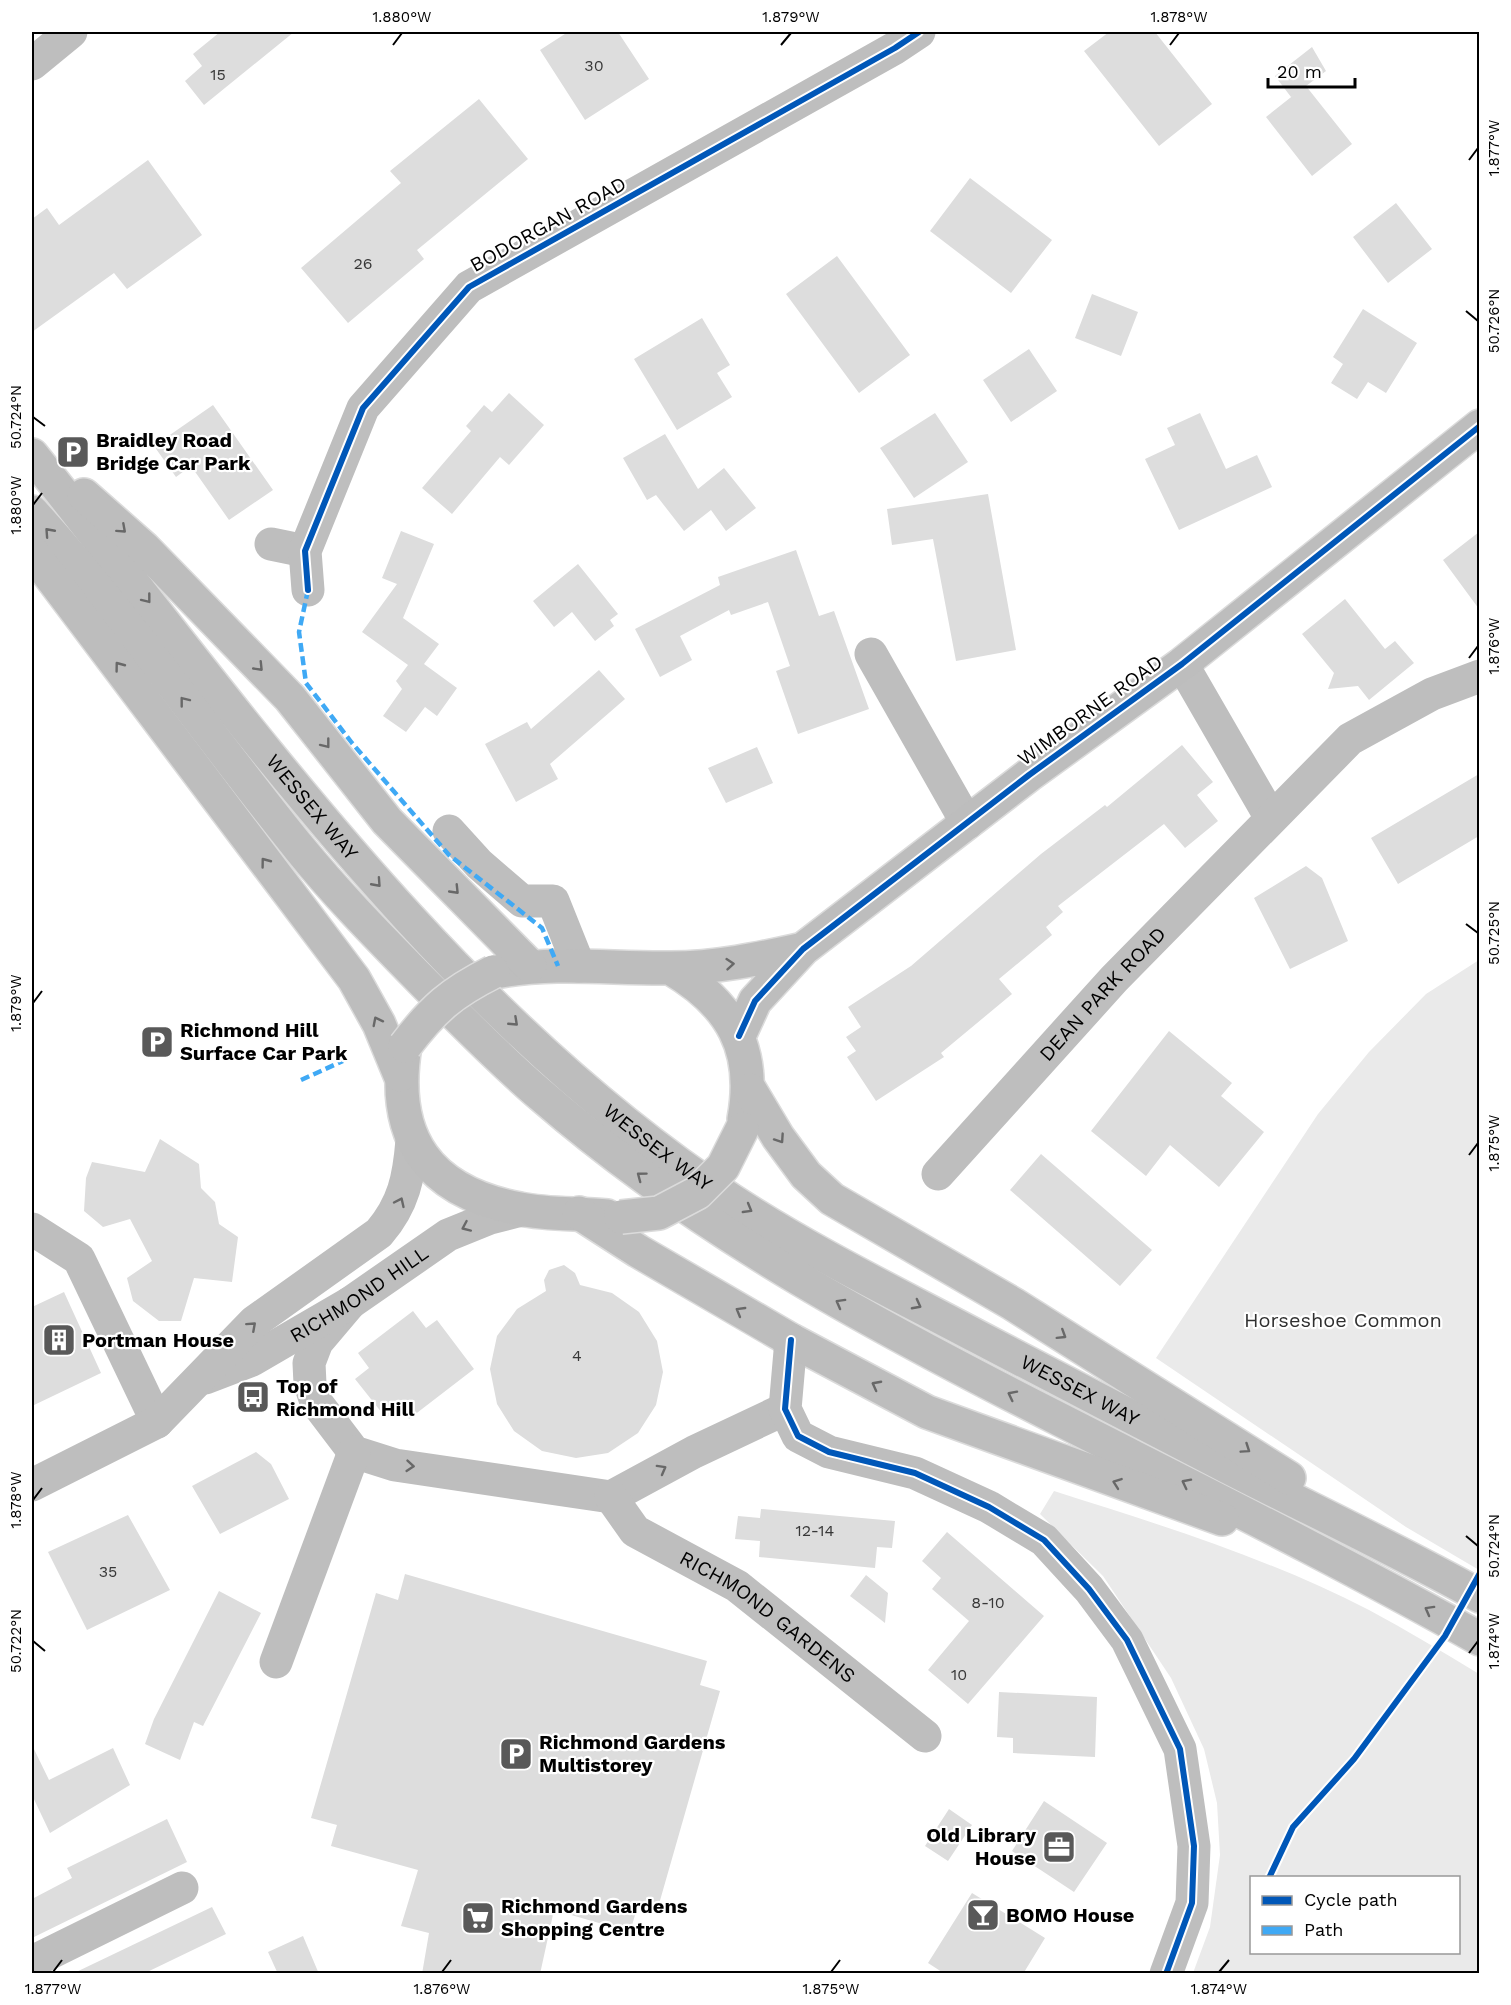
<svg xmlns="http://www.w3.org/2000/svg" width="1511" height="2005" font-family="'Work Sans',sans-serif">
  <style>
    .green { fill: #eaeaea; fill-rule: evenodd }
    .building { fill: #ddd }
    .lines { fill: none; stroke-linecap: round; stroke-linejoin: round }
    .primary-casing { stroke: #dbdbdb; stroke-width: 36 }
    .trunk-casing { stroke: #dbdbdb; stroke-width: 36 }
    .minor { stroke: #bebebe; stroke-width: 33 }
    .tertiary { stroke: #bebebe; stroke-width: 33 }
    .primary { stroke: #bdbdbd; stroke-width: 33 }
    .trunk { stroke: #bdbdbd; stroke-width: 33 }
    .primary-bridge-casing { stroke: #dbdbdb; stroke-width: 36; stroke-linecap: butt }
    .primary-bridge { stroke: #bdbdbd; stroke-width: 33 }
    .quiet { stroke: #3fa9f5; stroke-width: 4.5; stroke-dasharray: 9 4.5; stroke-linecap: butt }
    .cycleway-casing { stroke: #fff; stroke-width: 10 }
    .cycleway { stroke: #0057b8; stroke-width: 6 }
    .oneway { stroke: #686868 }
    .ticks { fill: none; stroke: #000; stroke-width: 2 }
    .labels { text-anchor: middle; stroke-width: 4.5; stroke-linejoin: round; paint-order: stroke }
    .number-label { font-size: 16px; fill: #373737 }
    .street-label { font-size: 20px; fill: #000; stroke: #fff }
    .poi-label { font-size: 20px; font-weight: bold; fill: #000; stroke: #fff; text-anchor: start }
    .park-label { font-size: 20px; fill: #303030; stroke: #fff }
    .neatline { fill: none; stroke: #000; stroke-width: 2 }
    .ticks-label { font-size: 15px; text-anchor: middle; fill: #000 }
  </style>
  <rect width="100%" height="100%" fill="#fff"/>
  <!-- green -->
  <path class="green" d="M1479,960v610l-73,-43 -250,-169 162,-244 51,-62 57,-58z
    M1054,1491c107,34 214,67 315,119 37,20 74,42 110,64v299h-286l17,-46 10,-72 -3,-52 -13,-54 -33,-71 -68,-102 -63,-62zM1252,1878h206v74h-206z"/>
  <!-- building -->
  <path class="building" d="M220,32h74l-90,73 -19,-24 17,-15 -9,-12z
    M568,32h50l31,47 -64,41 -45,-70z
    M1109,32h46l57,72 -53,42 -75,-95z
    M1312,47l14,24 -20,15 46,58 -40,32 -46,-59 29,-23 -4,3 -16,-21z
    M479,99l49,60 -111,91 7,9 -76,64 -47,-55 100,-85 -11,-12z
    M148,160l54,75 -75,54 -13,-16 -82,59v-113l15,-11 12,17z
    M970,178l82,62 -41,53 -81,-62z
    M1396,203l36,46 -44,34 -35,-46z
    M837,256l73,99 -51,38 -73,-99z
    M1092,294l46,18 -17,44 -46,-18z
    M1363,309l54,34 -31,50 -18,-11 -11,17 -26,-16 12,-19 -10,-7z
    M702,318l28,47 -13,8 15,24 -55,33 -43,-71z
    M1029,349l28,42 -46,31 -28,-42z
    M509,393l35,32 -35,40 -9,-8 -48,57 -30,-26 49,-57 -5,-5 18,-21 8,7z
    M213,405l60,85 -44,30 -38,-54 -15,11 -22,-31z
    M935,413l33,49 -54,36 -34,-50z
    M1200,413l26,56 31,-14 15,32 -93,43 -34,-71 30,-14 -8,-17z
    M665,434l33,55 26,-21 32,40 -30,23 -15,-21 -27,21 -28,-36 -9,5 -24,-42z
    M988,494l28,156 -60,11 -23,-122 -41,6 -5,-36z
    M401,531l33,13 -31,74 36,26 -15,20 33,24 -20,28 -12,-9 -19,25 -23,-16 19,-27 -6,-8 12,-16 -46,-33 35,-48 -15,-6z
    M1479,532v77l-36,-49z
    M796,550l23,66 15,-5 35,98 -71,25 -22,-63 14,-5 -22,-64 -37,13 -2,-5 -49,26 12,24 -32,17 -25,-48 85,-44 -2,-8z
    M578,564l40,50 -8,6 4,6 -19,15 -23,-29 -18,15 -21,-26z
    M1345,599l40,50 10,-8 19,22 -45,37 -11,-14 -30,3 6,-16 -32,-39z
    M599,670l26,29 -75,65 8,15 -42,23 -31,-58 42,-22 4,7z
    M1182,745l31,37 -16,13 21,26 -33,27 -21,-24 -106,82 5,6 -17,15 6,8 -53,44 13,15 -71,59 3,4 -68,44 -29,-44 9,-6 -10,-14 15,-10 -13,-20 63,-41 130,-112 64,-49 2,2z
    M757,747l16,36 -47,20 -18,-35z
    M1479,774v62l-81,48 -27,-46z
    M1306,866l16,12 26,63 -58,28 -36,-71z
    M1169,1031l63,52 -11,13 43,36 -45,55 -49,-42 -24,31 -55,-45z
    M160,1139l39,25 2,24 14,14 4,22 19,13 -6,45 -38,-4 -13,43h-22l-26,-20 -6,-23 25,-17 -22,-42 -27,8 -19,-16 2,-33 6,-16 53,10z
    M1041,1154l111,96 -32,36 -110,-96z
    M564,1265l11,8 5,12 32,8 27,19 18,29 6,31 -7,33 -18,28 -30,20 -32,5 -34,-7 -28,-20 -17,-27 -7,-35 7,-33 20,-27 29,-18 -2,-11 5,-10z
    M64,1292l37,81 -69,33v-99z
    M413,1311l13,17 11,-8 37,49 -65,50 -9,-12 -14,11 -31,-39 14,-11 -11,-15z
    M256,1452l15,12 18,35 -69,35 -28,-48z
    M761,1509l134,12 -3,27 -15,-1 -2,21 -116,-11 1,-16 -25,-2 3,-23 22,2z
    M128,1515l42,75 -83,40 -39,-78z
    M947,1532l97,84 -76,88 -40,-34 41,-49 -37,-32 9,-11 -19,-17z
    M405,1574l302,87 -7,24 20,6 -63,220 -19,-6 -8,27 -76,-22 -14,64h-118l7,-41 -28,-7 17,-56 -87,-24 6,-21 -26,-7 65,-225 22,7z
    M866,1575l22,18 -3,30 -35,-27z
    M219,1591l42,22 -58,113 -9,-4 -14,38 -35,-16 9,-25z
    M999,1692l98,5 -2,60 -82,-4v-15l-16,-1z
    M32,1745l17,35 64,-32 17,37 -80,48 -18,-38z
    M1044,1801l63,42 -33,49 -62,-41z
    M949,1809l23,16 -24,36 -23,-15z
    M167,1819l20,43 -155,76v-39l40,-21 -5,-10z
    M972,1893l73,45 -22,36h-78l-17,-11z
    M212,1907l14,27 -83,40h-71z
    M303,1936l16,38h-41l-10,-22z"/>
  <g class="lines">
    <defs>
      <path id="primary" d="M672,969c59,35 85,80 72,150
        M501,971c56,-10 113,-2 170,-3 45,0 88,-9 132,-19
        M739,1036l16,-35 48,-52 226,-174 153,-111 298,-238
        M405,1046c-15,93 24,146 115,163 28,6 59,4 87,7"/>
      <g id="trunk">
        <path id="s4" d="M32,455c210,262 414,558 699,745 78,51 164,93 247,137 83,43 167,87 250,130 84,43 169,83 252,129"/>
        <path d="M84,495l60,53 146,150 97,123 143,145"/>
        <path d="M32,512c96,106 178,226 268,337 39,48 84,93 127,137 38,38 75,76 115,110 156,135 332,229 515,322 141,72 284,143 423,221"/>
        <path d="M32,552l322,427 25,45 21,51"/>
        <path d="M750,1090l28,47 28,38 26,24 181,105 276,174"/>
        <path d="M579,1213l59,38 153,89 136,72 295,107"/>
      </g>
    </defs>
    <!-- primary casing -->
    <use href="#primary" class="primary-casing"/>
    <!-- trunk casing -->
    <use href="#trunk" class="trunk-casing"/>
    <!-- minor -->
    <g class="minor">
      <path d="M271,544l34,7"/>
      <path d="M308,590l-3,-39 58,-143 106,-121 426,-239 24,-16"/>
      <path d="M871,654l96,169"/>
      <path d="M1182,664l89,154"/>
      <path d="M449,831l30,33 43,37h31l26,65"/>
      <path id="s1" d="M938,1174l176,-195 236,-240 82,-45 48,-18"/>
      <path d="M32,1229l47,30 78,163"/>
      <path d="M350,1303l-33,39 -8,21 1,21 6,18 38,50 41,13 216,32 83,-45 91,-43"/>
      <path d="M791,1340l-6,69 13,27 31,16 86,21 74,34 55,33 45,49 38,51 53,109 14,97 -2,57 -26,71"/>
      <path id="s2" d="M205,1378l47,-18 98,-57 98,-68 42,-17 31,-8"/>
      <path d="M32,1485l125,-63 97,-100 125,-89c25,-29 30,-56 33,-93"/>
      <path id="s3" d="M611,1497l24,34 102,55 188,150"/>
      <path d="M276,1662l78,-210"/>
      <path d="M32,1962l150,-74"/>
    </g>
    <!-- tertiary -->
    <path class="tertiary" d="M32,64l39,-32"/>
    <!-- primary -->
    <use href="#primary" class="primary"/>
    <!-- trunk -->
    <use href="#trunk" class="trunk"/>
    <defs>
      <path id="primary-bridge" d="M405,1046c28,-37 46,-53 88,-74
        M621,1217l38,-4 38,-20 26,-26 19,-38"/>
    </defs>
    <!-- primary-bridge casing -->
    <use href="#primary-bridge" class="primary-bridge-casing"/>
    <!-- primary-bridge -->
    <use href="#primary-bridge" class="primary-bridge"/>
    <!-- quiet -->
    <path class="quiet" d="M308,590l-9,42 7,51 46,60 97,112 93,73 16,38
      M301,1080l42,-19"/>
    <defs>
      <path id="cycleway" d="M308,590l-3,-39 58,-143 106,-121 426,-239 24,-16
        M739,1036l16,-35 48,-52 226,-174 153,-111 298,-238
        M791,1340l-6,69 13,27 31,16 86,21 74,34 55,33 45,49 38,51 53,109 14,97 -2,57 -26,71
        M1269,1878l24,-51 61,-68 91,-123 35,-63"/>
    </defs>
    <!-- cycleway casing -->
    <use href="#cycleway" class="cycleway-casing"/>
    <!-- cycleway -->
    <use href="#cycleway" class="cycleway"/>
  </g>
  <!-- one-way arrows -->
  <defs><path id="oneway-chevron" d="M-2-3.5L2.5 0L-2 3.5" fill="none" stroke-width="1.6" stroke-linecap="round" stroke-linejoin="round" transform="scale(1.5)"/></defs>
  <g class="oneway">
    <use href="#oneway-chevron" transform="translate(122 529) rotate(42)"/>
    <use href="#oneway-chevron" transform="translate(49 532) rotate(-132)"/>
    <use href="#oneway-chevron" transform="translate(147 599) rotate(52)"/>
    <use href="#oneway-chevron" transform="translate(119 666) rotate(-127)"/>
    <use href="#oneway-chevron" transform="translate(259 667) rotate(46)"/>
    <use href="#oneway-chevron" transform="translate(184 701) rotate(-128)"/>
    <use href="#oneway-chevron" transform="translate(326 744) rotate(52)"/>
    <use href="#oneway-chevron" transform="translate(265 862) rotate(-127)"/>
    <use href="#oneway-chevron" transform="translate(377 883) rotate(48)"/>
    <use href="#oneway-chevron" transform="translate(455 890) rotate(46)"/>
    <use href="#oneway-chevron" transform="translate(730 964) rotate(-5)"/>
    <use href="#oneway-chevron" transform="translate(377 1021) rotate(-117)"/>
    <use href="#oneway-chevron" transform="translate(514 1022) rotate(43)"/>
    <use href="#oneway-chevron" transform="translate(780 1139) rotate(56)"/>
    <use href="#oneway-chevron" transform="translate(641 1176) rotate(-143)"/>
    <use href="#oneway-chevron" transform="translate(400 1202) rotate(-65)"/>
    <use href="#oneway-chevron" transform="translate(748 1209) rotate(30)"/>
    <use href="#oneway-chevron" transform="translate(466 1227) rotate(156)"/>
    <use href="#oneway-chevron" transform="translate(840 1303) rotate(-151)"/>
    <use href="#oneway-chevron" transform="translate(917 1305) rotate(28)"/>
    <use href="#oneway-chevron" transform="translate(740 1311) rotate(-150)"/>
    <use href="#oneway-chevron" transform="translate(252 1326) rotate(-42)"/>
    <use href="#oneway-chevron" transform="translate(1062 1335) rotate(32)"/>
    <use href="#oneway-chevron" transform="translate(876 1385) rotate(-152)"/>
    <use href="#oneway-chevron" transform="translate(1012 1395) rotate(-153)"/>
    <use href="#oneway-chevron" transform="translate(1246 1449) rotate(34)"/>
    <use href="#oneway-chevron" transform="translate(410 1466) rotate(5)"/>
    <use href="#oneway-chevron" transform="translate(662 1469) rotate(-29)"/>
    <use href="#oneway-chevron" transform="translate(1117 1483) rotate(-160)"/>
    <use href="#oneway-chevron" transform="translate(1186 1483) rotate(-153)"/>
    <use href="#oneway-chevron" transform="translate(1429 1610) rotate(-151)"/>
  </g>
  <!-- ticks -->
  <path class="ticks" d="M393,45l9,-12M781,45l10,-12M1170,45l9,-12M1469,160l9,-12M1466,311l12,10M33,417l12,9M33,505l9,-12M1469,658l9,-12M1466,924l12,9M33,1003l9,-12M1469,1155l9,-12M33,1500l9,-12M1466,1536l12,10M33,1641l12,10M1469,1653l9,-12M53,1972l9,-12M442,1972l9,-12M831,1972l9,-12M1219,1972l10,-12"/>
  <!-- icons -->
  <defs>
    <symbol id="parking-square" viewBox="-11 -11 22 22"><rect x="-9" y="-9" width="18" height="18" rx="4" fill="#595959" stroke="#fff"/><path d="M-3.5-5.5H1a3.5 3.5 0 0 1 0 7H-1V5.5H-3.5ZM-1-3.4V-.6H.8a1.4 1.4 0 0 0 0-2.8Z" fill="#fff"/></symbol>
    <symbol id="building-square" viewBox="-11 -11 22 22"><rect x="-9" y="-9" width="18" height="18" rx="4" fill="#595959" stroke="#fff"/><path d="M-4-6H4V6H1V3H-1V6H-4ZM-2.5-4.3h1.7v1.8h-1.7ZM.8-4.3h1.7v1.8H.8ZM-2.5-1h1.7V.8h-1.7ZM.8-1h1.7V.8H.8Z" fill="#fff"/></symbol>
    <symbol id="bus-square" viewBox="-11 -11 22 22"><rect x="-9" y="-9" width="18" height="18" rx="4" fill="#595959" stroke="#fff"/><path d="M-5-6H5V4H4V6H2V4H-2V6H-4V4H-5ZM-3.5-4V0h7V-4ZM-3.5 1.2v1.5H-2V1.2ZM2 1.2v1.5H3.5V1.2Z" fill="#fff"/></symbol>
    <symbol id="office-square" viewBox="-11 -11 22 22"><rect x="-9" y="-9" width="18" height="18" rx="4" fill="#595959" stroke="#fff"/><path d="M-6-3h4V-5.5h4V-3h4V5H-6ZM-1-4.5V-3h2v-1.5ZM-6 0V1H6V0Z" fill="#fff"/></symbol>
    <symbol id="bar-square" viewBox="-11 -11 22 22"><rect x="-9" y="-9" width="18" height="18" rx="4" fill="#595959" stroke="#fff"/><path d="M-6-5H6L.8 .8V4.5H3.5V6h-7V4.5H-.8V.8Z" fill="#fff"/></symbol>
    <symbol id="supermarket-square" viewBox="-11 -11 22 22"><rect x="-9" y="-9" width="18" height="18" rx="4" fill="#595959" stroke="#fff"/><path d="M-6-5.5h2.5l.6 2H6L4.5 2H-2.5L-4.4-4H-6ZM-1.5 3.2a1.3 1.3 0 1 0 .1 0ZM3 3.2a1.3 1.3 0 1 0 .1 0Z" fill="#fff"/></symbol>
  </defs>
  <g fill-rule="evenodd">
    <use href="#parking-square" x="54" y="433" width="38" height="38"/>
    <use href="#parking-square" x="138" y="1023" width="38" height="38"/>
    <use href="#building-square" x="40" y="1321" width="38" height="38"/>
    <use href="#bus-square" x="234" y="1378" width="38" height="38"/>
    <use href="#parking-square" x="497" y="1735" width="38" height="38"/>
    <use href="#office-square" x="1040" y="1828" width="38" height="38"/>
    <use href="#bar-square" x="964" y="1896" width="38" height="38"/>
    <use href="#supermarket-square" x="459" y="1899" width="38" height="38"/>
  </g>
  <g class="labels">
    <!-- number labels -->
    <g class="number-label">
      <text x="594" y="71">30</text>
      <text x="218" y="80">15</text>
      <text x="363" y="269">26</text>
      <text x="577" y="1361">4</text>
      <text x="815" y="1536">12-14</text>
      <text x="108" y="1577">35</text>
      <text x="988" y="1608">8-10</text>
      <text x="959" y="1680">10</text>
    </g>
    <!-- street labels -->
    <g class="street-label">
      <text transform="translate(548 224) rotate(-29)" y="7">BODORGAN ROAD</text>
      <text transform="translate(1090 710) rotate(-36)" y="7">WIMBORNE ROAD</text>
      <text dy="7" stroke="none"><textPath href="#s4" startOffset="450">WESSEX WAY</textPath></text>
      <text dy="7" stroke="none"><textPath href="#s1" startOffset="244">DEAN PARK ROAD</textPath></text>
      <text dy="7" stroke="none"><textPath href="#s4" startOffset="936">WESSEX WAY</textPath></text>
      <text dy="7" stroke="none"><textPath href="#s2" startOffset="176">RICHMOND HILL</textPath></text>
      <text dy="7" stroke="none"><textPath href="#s4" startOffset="1424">WESSEX WAY</textPath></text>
      <text dy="7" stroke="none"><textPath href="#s3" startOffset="200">RICHMOND GARDENS</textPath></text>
    </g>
    <!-- poi labels -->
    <g class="poi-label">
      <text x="96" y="447">Braidley Road<tspan x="96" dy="23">Bridge Car Park</tspan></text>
      <text x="180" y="1037">Richmond Hill<tspan x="180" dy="23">Surface Car Park</tspan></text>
      <text x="82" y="1347">Portman House</text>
      <text x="276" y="1393">Top of<tspan x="276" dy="23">Richmond Hill</tspan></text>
      <text x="539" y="1749">Richmond Gardens<tspan x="539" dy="23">Multistorey</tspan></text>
      <text x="1036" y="1842" text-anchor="end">Old Library<tspan x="1036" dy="23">House</tspan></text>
      <text x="501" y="1913">Richmond Gardens<tspan x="501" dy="23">Shopping Centre</tspan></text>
      <text x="1006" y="1922">BOMO House</text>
    </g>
    <!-- park labels -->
    <g class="park-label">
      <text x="1343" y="1327">Horseshoe Common</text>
    </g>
  </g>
  <!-- border -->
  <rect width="1511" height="2005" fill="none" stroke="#ffffff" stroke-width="66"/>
  <!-- legend -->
  <rect x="1250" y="1876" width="210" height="78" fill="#ffffff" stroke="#999999" stroke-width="1.5"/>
  <rect x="1262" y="1896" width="30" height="9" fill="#0057b8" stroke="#999999" stroke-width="1.5"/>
  <text x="1304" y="1906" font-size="18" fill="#000000">Cycle path</text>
  <rect x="1262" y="1926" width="30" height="9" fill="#3fa9f5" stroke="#999999" stroke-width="1.5"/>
  <text x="1304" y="1936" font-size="18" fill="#000000">Path</text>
  <!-- scale -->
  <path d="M1268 78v9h87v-9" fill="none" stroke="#000000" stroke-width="3"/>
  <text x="1277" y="78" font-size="18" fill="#000000" stroke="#ffffff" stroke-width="4.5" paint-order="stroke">20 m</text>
  <rect x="33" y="33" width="1445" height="1939" class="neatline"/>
  <g class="ticks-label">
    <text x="402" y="22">1.880°W</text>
    <text x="791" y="22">1.879°W</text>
    <text x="1179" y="22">1.878°W</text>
    <text transform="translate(1494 148) rotate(-90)" y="5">1.877°W</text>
    <text transform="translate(1494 321) rotate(-90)" y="5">50.726°N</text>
    <text transform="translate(16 417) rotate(-90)" y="5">50.724°N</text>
    <text transform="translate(16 505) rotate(-90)" y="5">1.880°W</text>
    <text transform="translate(1494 646) rotate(-90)" y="5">1.876°W</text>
    <text transform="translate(1494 933) rotate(-90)" y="5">50.725°N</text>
    <text transform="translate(16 1003) rotate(-90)" y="5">1.879°W</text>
    <text transform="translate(1494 1143) rotate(-90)" y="5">1.875°W</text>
    <text transform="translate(16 1500) rotate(-90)" y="5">1.878°W</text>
    <text transform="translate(1494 1546) rotate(-90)" y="5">50.724°N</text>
    <text transform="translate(1494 1641) rotate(-90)" y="5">1.874°W</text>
    <text transform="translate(16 1641) rotate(-90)" y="5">50.722°N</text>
    <text x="53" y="1994">1.877°W</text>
    <text x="442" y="1994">1.876°W</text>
    <text x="831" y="1994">1.875°W</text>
    <text x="1219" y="1994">1.874°W</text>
  </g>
</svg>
